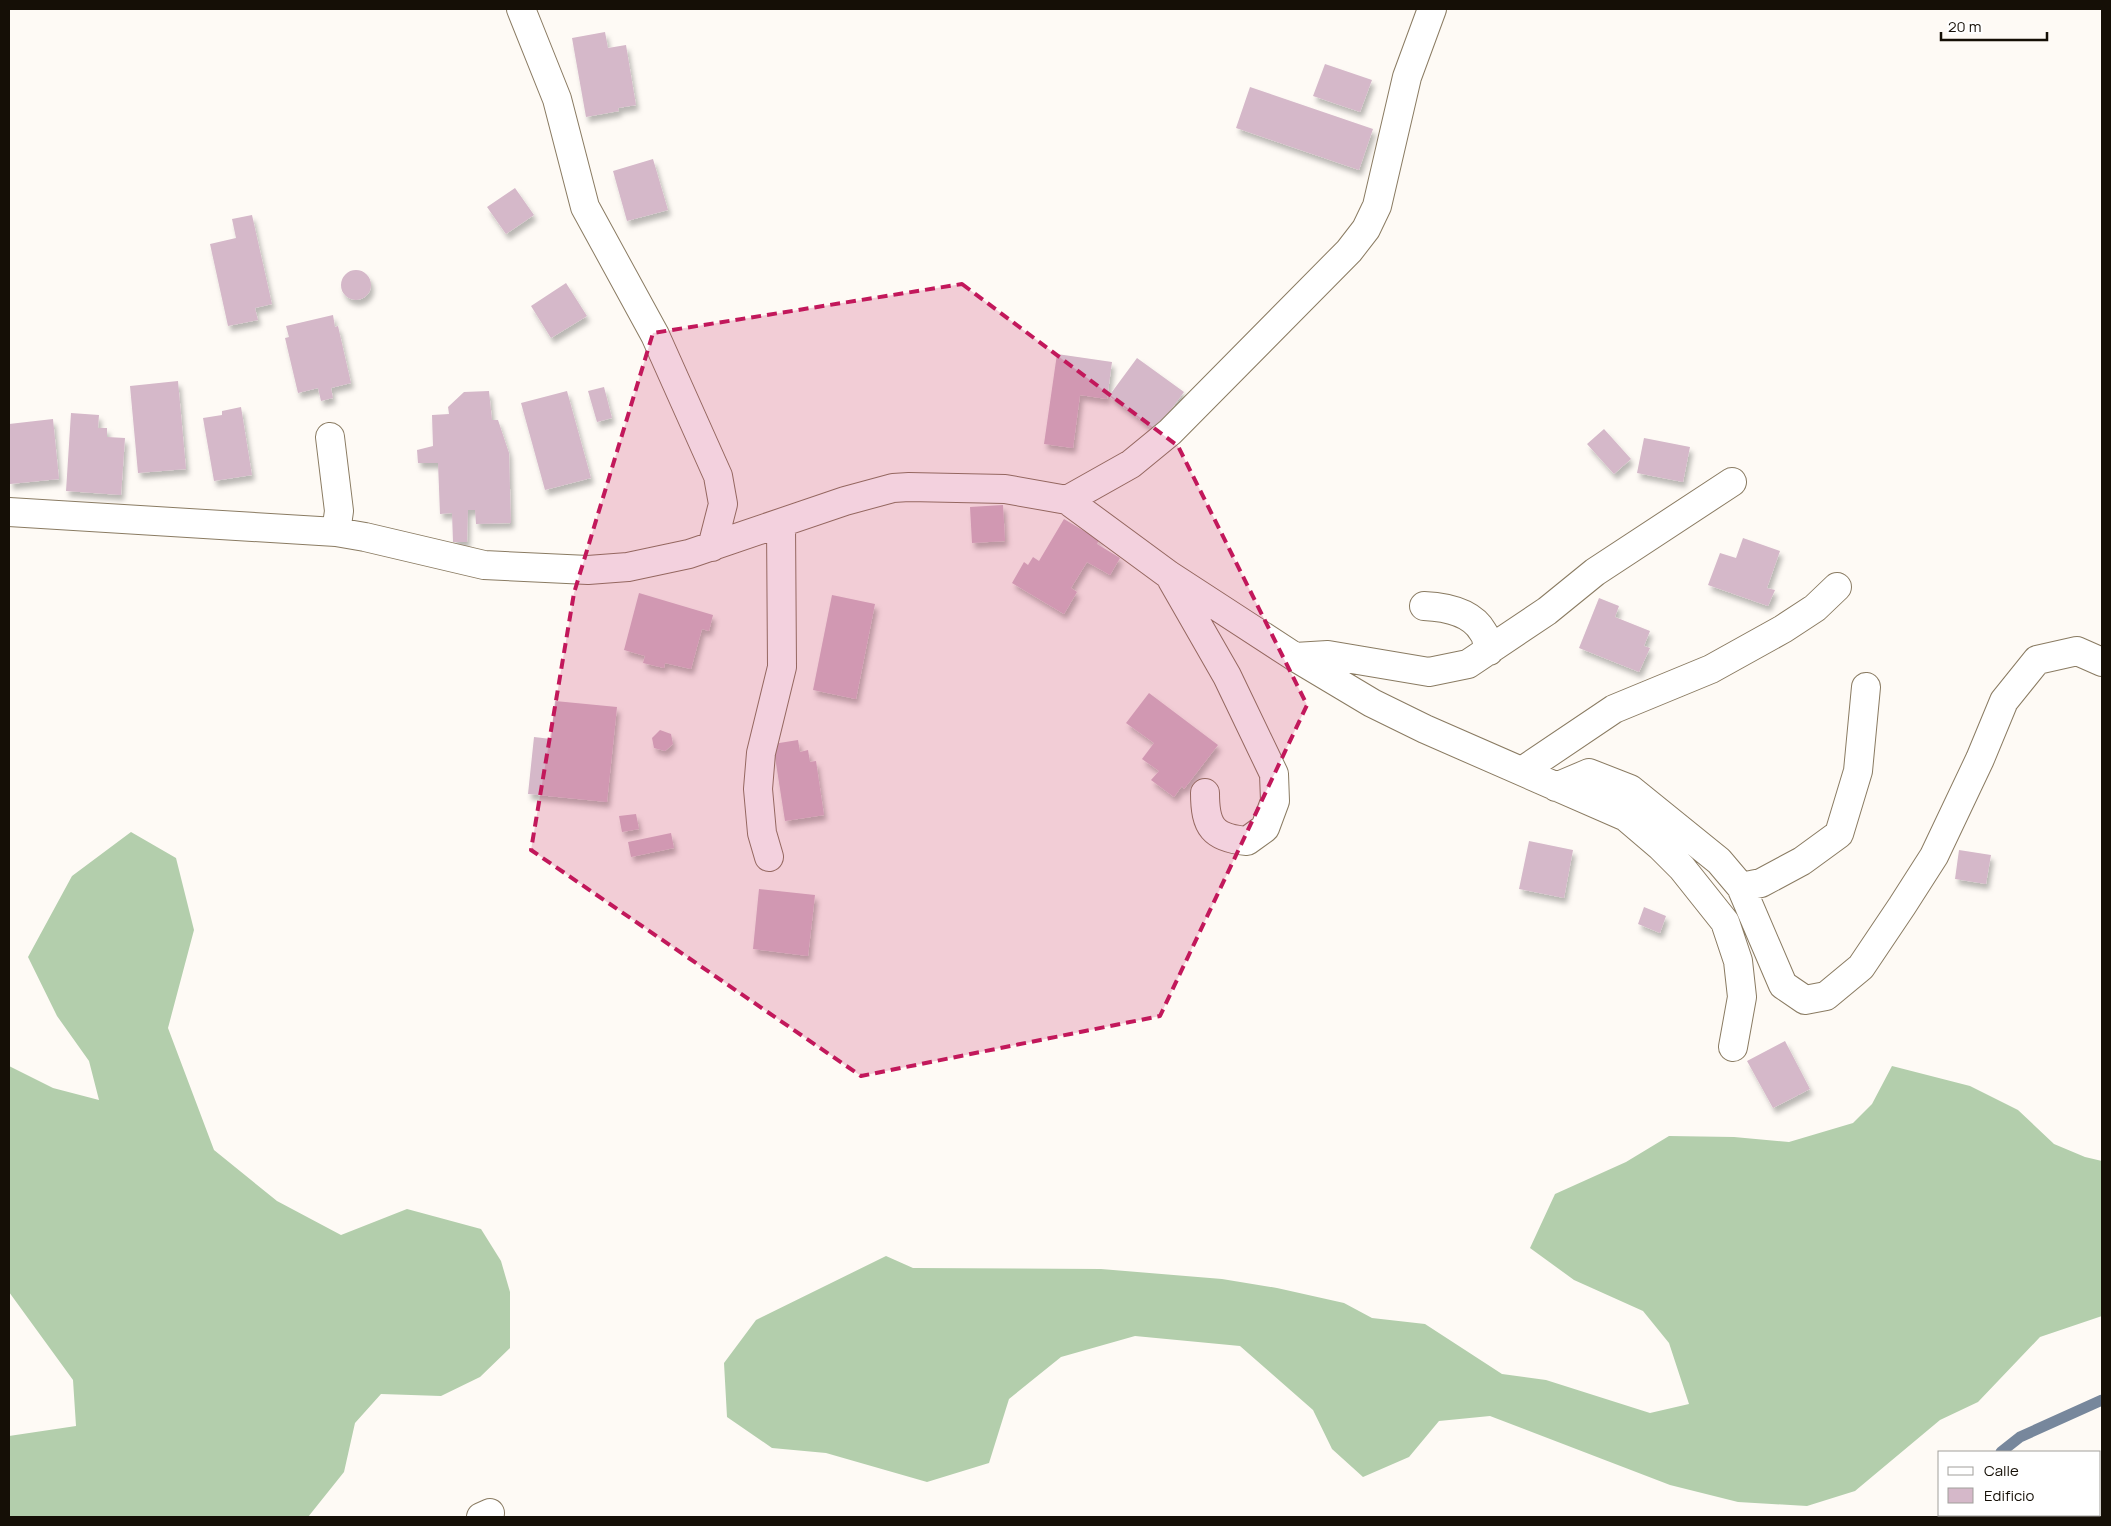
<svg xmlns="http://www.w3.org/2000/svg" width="2111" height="1526" font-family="Manrope,sans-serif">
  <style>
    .forest { fill: #b3ceac }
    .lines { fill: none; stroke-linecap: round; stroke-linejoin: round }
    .stream { stroke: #77879c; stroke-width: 11 }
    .building { fill: #d5b8c9; filter: url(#shadow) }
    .minor-casing { stroke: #8a7b62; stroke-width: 30 }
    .minor { stroke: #fff; stroke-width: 28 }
    .marked { fill: #c2185b; fill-opacity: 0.2; stroke: #c2185b; stroke-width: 4; stroke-dasharray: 10 6; stroke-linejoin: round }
  </style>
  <defs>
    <filter id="shadow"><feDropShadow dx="3" dy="5.5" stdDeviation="2.5" flood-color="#0004"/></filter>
  </defs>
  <rect width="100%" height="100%" fill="#fefaf5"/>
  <!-- forest -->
  <path class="forest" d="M131,832l45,26 18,72 -26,98 46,122 63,51 64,34 66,-26 74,20 20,32 9,31v56l-30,29 -39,19 -60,-2 -26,29 -11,49 -36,45h-299v-81l67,-10 -3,-46 -64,-88v-226l44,22 46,12 -10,-39 -32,-45 -29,-59 44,-81z
    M1892,1066l78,20 48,24 36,34 31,13 17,4v155l-62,21 -62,65 -38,18 -85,71 -48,15 -69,-4 -68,-17 -180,-69 -51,5 -30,36 -46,20 -31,-28 -19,-39 -73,-64 -105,-10 -74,21 -52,42 -20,64 -62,19 -101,-29 -54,-5 -45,-31 -3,-54 32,-43 130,-64 27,12 188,1 121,10 55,9 67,15 28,15 53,6 77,50 44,6 104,33 39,-9 -20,-61 -26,-32 -69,-31 -44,-32 25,-54 71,-32 43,-26 65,1 55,5 64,-19 19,-19z"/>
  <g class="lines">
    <!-- stream -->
    <path class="stream" d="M2001,1452l19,-15 82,-37
      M1994,1515l2,2"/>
  </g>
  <!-- building -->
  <path class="building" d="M605,32l3,16 18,-3 10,60 -18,3 1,3 -33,6 -14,-79z
    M1325,64l47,16 -12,32 -47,-16z
    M1250,87l123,42 -14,41 -123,-42z
    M653,159l15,51 -41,11 -14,-50z
    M515,188l19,27 -28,19 -19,-27z
    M252,215l20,89 -17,4 3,12 -30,6 -18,-82 26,-6 -4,-19z
    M341 285a15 15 0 1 1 30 0a15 15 0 1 1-30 0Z
    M566,283l21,33 -36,22 -20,-32z
    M333,315l2,12 3,-1 13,57 -20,5 2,10 -12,3 -3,-13 -20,5 -13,-55 4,-1 -3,-11z
    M1057,354l55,8 -5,37 -27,-4 -7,53 -29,-4z
    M1137,358l47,34 -29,39 -46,-35z
    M178,381l8,88 -48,4 -8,-87z
    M604,387l8,31 -15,4 -9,-31z
    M489,391l3,29h6l11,33 2,70 -35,1 -1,-14h-7l-1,32h-14l-1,-29 -12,1 -2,-51h-20l-1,-13 16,-4 -1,-31 17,-1 -1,-7 16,-15z
    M567,391l24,87 -46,12 -24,-87z
    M241,407l11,68 -38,6 -11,-63 19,-3v-4z
    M71,413l28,2 -1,13h9v9l18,1 -4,57 -55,-4z
    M53,419l6,60 -49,5 -1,-60z
    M1604,429l27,30 -17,15 -27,-30z
    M1644,438l46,9 -7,35 -46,-9z
    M1003,505l2,36 -33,2 -2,-36z
    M1064,519l35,21 -2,4 23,14 -10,17 -23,-13 -16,26 6,4 -13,22 -52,-31 12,-21 4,3 5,-8 6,4z
    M1743,538l37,13 -13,37 8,2 -7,16 -60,-21 12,-32 16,5z
    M639,593l74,22 -4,16 -7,-2 -11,40 -26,-6 -1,5 -21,-5 2,-7 -21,-6z
    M832,595l43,9 -19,95 -43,-9z
    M1599,598l20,8 -4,11 35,14 -6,15 6,2 -11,24 -60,-24z
    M1149,693l69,52 -34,44 -2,-3 -8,11 -23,-17 8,-9 -17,-12 12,-16 -28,-20z
    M555,701l62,6 -10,95 -79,-8 6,-57 17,2z
    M660,730l11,4 2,10 -8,7 -11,-3 -2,-10z
    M798,740l2,12 8,-2 2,12 6,-1 8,54 -39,6 -12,-77z
    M636,814l3,15 -17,3 -3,-16z
    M671,833l3,15 -43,9 -3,-15z
    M1529,841l44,9 -9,48 -45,-9z
    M1959,850l32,5 -5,29 -31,-5z
    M759,889l56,6 -7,61 -55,-7z
    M1644,907l22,9 -6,17 -22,-9z
    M1785,1041l25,48 -37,19 -26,-47z"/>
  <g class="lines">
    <defs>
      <path id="minor" d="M521,9l36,90 28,108 70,128 63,141 5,28 -11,43
        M330,437l9,74 -3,21
        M1067,500l64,-36 39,-32 179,-181 17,-22 11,-23 30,-129 25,-68
        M9,512l327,20 29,5 119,28 104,5 40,-3 61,-13 156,-53 48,-13 16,-1 96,2 62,11 102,75 126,82 77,46 53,26 201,88 34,29 22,22 43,54 13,39 4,36 -9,50
        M1172,580l55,96 47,98 1,27 -10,27 -18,13c-34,-3 -42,-14 -42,-48
        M1424,606c21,1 48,6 59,26 4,5 4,14 6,19
        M1295,657l33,-2 101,17 39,-8 79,-53 48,-39 137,-90
        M1522,771l92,-62 97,-40 72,-40 32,-21 22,-21
        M1556,787l33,-14 41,16 89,72 22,26 42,98 22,15 21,-4 35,-29 41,-61 32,-50 46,-97 24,-58 33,-41 40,-9 25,11
        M769,857l-7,-24 -4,-44 3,-36 21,-86 -1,-143
        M1741,887l20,-4 41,-22 37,-27 19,-63 8,-84
        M481,1517l9,-4"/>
    </defs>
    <!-- minor casing -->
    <use href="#minor" class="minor-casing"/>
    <!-- minor -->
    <use href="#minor" class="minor"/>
  </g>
  <!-- marked area -->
  <path class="marked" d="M962,284l216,162 129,259 -147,311 -299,60 -330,-226 43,-257 79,-260z"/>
  <!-- border -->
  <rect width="2111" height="1526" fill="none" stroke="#150f06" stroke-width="20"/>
  <!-- legend -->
  <rect x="1938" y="1451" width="162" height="65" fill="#ffffff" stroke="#a19f9b"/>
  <rect x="1948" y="1467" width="25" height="8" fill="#ffffff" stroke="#a19f9b"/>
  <text x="1984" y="1476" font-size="15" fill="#150f06">Calle</text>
  <rect x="1948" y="1488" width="25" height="15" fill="#d5b8c9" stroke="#a19f9b"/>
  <text x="1984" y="1501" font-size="15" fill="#150f06">Edificio</text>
  <!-- scale -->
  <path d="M1941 32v8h106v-8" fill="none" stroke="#150f06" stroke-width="2.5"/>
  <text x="1948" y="32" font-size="15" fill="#150f06" stroke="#ffffff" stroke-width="4" paint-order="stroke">20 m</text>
</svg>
